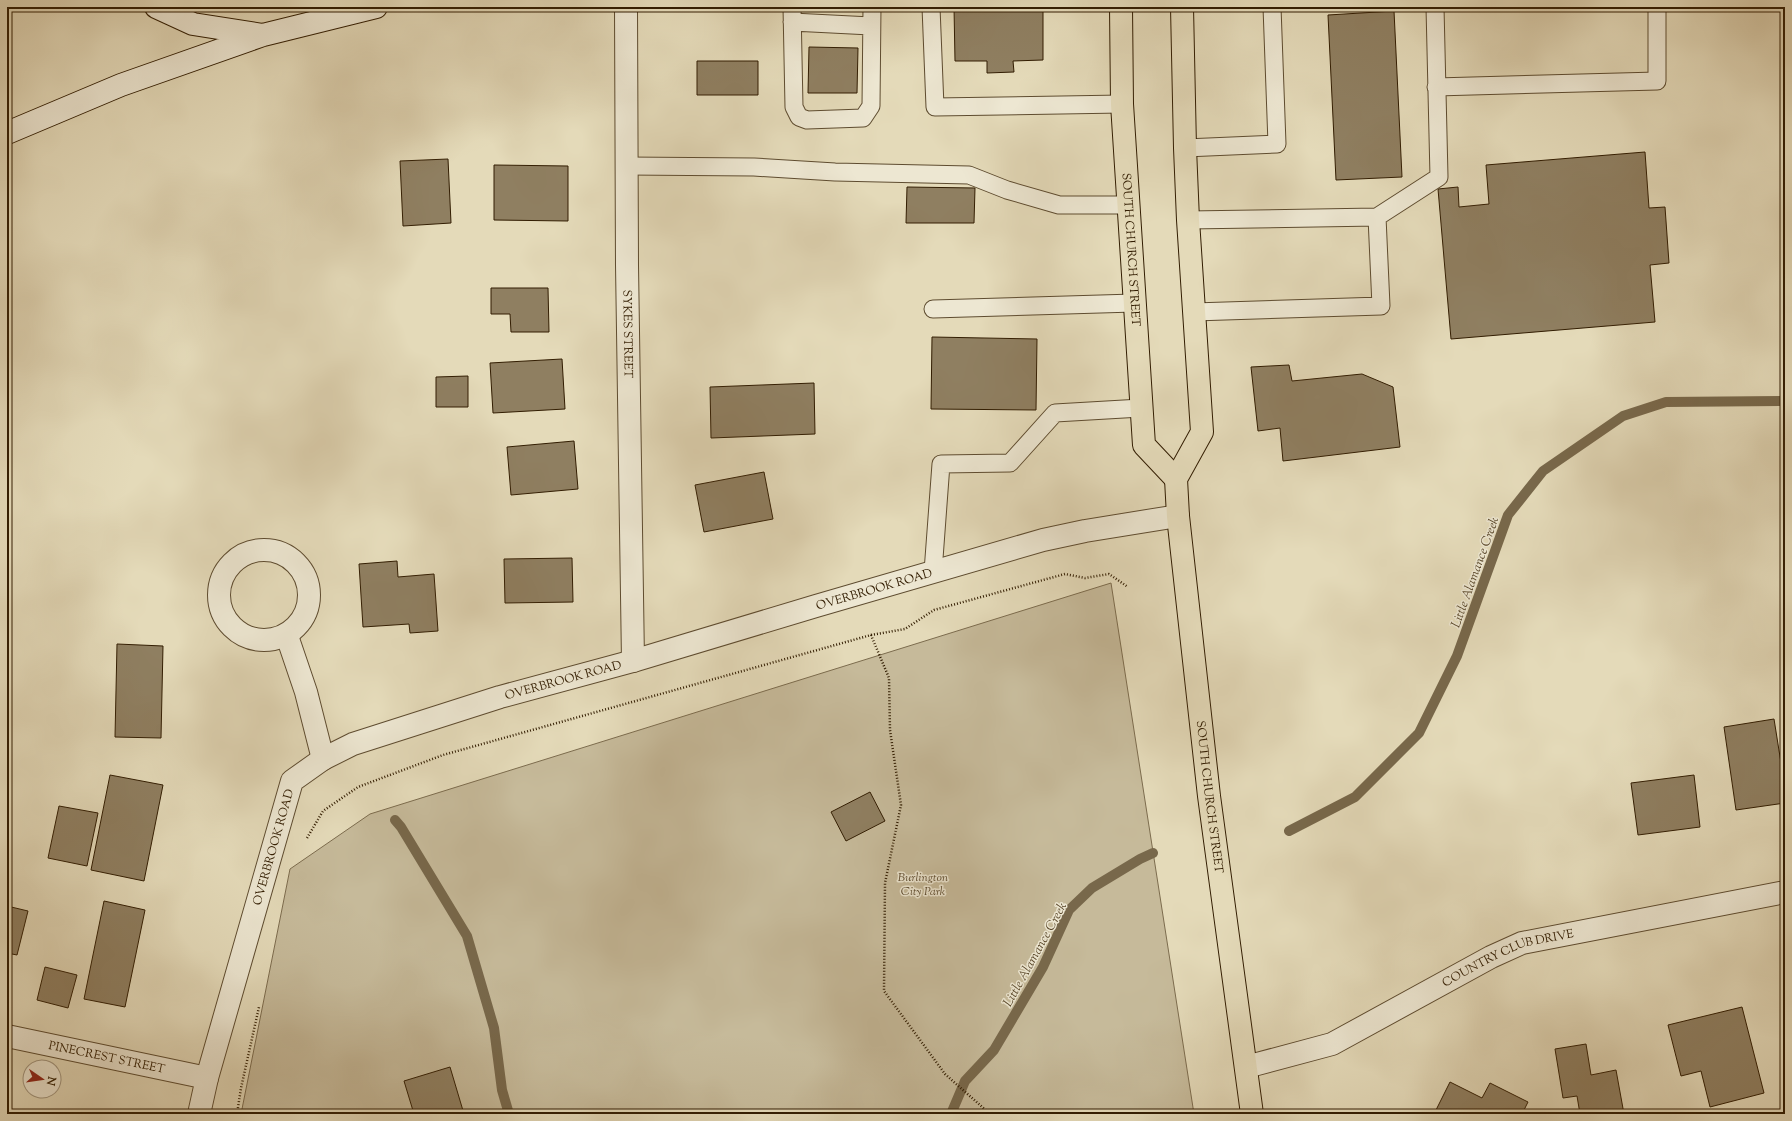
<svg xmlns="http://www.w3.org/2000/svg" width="1792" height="1121" font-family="'Sorts Mill Goudy',serif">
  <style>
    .green { fill: #c6ba9a; stroke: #7c6c4e }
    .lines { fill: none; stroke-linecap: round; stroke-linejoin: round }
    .stream { stroke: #78684b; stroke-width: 10 }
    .building { fill: #8f7f61; stroke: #321d02 }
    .service-casing { stroke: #5e4c30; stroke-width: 19 }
    .minor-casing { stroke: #5e4c30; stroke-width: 24 }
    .tertiary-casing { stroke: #5e4c30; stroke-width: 24 }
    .secondary-casing { stroke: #321d02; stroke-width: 24 }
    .primary-casing { stroke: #321d02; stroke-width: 24 }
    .path { stroke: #321d02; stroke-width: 2.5; stroke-dasharray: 1 2; stroke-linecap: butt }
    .service { stroke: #ede7d2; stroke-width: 17 }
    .minor { stroke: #ede7d2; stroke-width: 22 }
    .tertiary { stroke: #ede7d2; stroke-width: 22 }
    .secondary { stroke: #ede7d2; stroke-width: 22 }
    .primary { stroke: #e4dab9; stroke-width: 22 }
    .labels { text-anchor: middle; stroke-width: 3; stroke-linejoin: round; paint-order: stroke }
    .street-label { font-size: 12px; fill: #321d02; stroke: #ede7d2 }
    .park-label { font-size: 12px; font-style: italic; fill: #5e4c30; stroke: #ede7d2 }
    .water-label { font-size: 13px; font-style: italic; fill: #5b492c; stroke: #ede7d2 }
  </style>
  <rect width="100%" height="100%" fill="#e4dab9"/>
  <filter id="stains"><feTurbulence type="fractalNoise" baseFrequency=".005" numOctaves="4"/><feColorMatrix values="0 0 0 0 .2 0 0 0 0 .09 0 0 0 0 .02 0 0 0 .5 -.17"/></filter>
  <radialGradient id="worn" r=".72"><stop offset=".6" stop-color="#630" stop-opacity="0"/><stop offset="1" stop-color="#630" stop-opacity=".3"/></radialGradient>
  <!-- green -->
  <path class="green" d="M1111,583l83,531h-953l49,-245 80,-55z"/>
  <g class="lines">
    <!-- stream -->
    <path class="stream" d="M395,820l6,7 66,109 27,92 8,62 7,24
      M1289,831l66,-34 64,-64 38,-77 51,-141 35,-44 80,-55 43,-14 119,-1
      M951,1114l14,-33 29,-31 49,-83 26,-57 23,-22 48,-29 13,-6"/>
  </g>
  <!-- building -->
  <path class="building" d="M954,7h89v53l-30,1 1,11 -27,1v-12h-32z
    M1394,11l8,166 -66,3 -8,-165z
    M809,47l49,1 -1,45h-49z
    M697,61h61v34h-61z
    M1645,152l4,56 16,-1 4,56 -19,2 5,57 -204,17 -13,-150 20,-2 1,20 30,-3 -3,-39z
    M448,159l3,64 -48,3 -3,-65z
    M494,165l74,1v55l-74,-1z
    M907,187l68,1 -1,35h-68z
    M491,288h57l1,44h-38l-1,-18h-19z
    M932,337l105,2 -1,71 -105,-1z
    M562,359l3,50 -72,4 -3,-50z
    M1289,365l3,16 70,-7 31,13 7,60 -117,14 -3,-33 -22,3 -7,-64z
    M468,376v31h-32v-30z
    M814,383l1,51 -104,4 -1,-51z
    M574,441l4,48 -67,6 -4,-48z
    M764,472l9,47 -69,13 -9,-47z
    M572,558l1,44 -68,1 -1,-44z
    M397,561l1,16 36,-3 4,57 -28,2 -1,-9 -46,3 -4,-63z
    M117,644l46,2 -2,92 -46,-1z
    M1774,719l7,44h4v40l-49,7 -12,-83z
    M110,775l53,10 -19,96 -53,-11z
    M1694,775l6,52 -62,8 -7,-52z
    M870,792l15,29 -39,20 -15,-29z
    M59,806l39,7 -11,53 -39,-8z
    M104,901l41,9 -20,97 -41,-8z
    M7,906l21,5 -11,44 -10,-2z
    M45,967l32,8 -9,33 -31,-8z
    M1742,1007l22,86 -54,14 -9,-36 -20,5 -13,-51z
    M1586,1044l5,31 25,-5 8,44h-44l-3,-18 -14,2 -8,-49z
    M450,1067l14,47h-50l-10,-33z
    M1450,1082l32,16 8,-15 38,19 -6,12h-88z"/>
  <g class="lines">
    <defs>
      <path id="service" d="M792,7l2,100 5,10 8,3 56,-2 8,-12 1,-99
        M931,7l4,100 187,-3
        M792,22l79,4
        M1436,87l221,-6v-74
        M1185,148l92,-4 -5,-137
        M626,166l128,1 81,5 134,3 38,15 52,15h69
        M1188,220l189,-3 62,-40 -4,-170
        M933,309l201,-6
        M1194,312l187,-6 -4,-89
        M933,572l8,-108 69,-1 45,-50 86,-5"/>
      <g id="minor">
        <path id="s1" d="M626,7l1,258 6,396"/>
        <circle cx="264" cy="595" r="45"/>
        <path d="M287,636l19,56 17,67"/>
        <path id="s2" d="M7,1036l200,42"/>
        <path id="s3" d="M199,1114l8,-36 85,-297 31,-22 30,-15 147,-47 133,-36 183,-55 227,-66 42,-9 93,-15"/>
      </g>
      <g id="tertiary">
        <path id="s4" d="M1246,1067l86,-23 159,-87 31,-14 263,-51"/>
      </g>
      <path id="secondary" d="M156,7l37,17 70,11 113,-28
        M7,133l114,-48 142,-50"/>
      <g id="primary">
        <path id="s5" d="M1121,7l1,97 22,341 32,34"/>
        <path id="s6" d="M1182,7l3,141 3,72 14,212 -26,47 2,37 31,280 43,318"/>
      </g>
    </defs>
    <!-- service casing -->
    <use href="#service" class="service-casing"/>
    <!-- minor casing -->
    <use href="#minor" class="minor-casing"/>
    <!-- tertiary casing -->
    <use href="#tertiary" class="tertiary-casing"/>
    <!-- secondary casing -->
    <use href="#secondary" class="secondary-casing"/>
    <!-- primary casing -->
    <use href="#primary" class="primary-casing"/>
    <!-- path -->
    <path class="path" d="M871,635l34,-6 29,-19 131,-36 20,4 24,-4 19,13
      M307,838l16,-27 35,-24 85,-32 428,-120 18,43 1,52 11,75 -16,78 -1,108 61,83 45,40
      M237,1114l4,-26 18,-81"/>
    <!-- service -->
    <use href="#service" class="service"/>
    <!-- minor -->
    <use href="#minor" class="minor"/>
    <!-- tertiary -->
    <use href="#tertiary" class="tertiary"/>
    <!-- secondary -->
    <use href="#secondary" class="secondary"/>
    <!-- primary -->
    <use href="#primary" class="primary"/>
  </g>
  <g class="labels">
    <!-- street labels -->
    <g class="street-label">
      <text dy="4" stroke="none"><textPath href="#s5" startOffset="243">SOUTH CHURCH STREET</textPath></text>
      <text dy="4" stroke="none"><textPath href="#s1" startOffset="327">SYKES STREET</textPath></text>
      <text dy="4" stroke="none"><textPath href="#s3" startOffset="961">OVERBROOK ROAD</textPath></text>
      <text dy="4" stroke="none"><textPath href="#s3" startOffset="637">OVERBROOK ROAD</textPath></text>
      <text dy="4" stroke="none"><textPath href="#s6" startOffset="799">SOUTH CHURCH STREET</textPath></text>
      <text dy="4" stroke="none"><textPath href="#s3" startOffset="277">OVERBROOK ROAD</textPath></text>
      <text dy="4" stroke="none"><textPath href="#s4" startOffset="286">COUNTRY CLUB DRIVE</textPath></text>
      <text dy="4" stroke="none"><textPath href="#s2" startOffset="102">PINECREST STREET</textPath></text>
    </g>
    <!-- park labels -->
    <g class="park-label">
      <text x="923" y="881">Burlington<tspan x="923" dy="14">City Park</tspan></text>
    </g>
    <!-- water labels -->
    <g class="water-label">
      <text transform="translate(1474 572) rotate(-70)" y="5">Little Alamance Creek</text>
      <text transform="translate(1034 954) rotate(-61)" y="5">Little Alamance Creek</text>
    </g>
  </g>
  <!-- margin -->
  <rect width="1792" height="1121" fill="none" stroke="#e4dab9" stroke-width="24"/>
  <rect x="8" y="8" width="1776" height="1105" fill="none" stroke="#321d02" stroke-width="2"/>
  <rect x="12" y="12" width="1768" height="1097" fill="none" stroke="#321d02"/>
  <!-- north arrow -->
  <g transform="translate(42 1079) rotate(103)"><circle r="19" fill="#ede7d2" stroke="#a2967f"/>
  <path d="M0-3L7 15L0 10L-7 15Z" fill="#8f2418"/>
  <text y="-6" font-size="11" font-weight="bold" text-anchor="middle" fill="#321d02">N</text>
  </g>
  <rect width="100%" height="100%" filter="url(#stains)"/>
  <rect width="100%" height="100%" fill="url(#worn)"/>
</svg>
